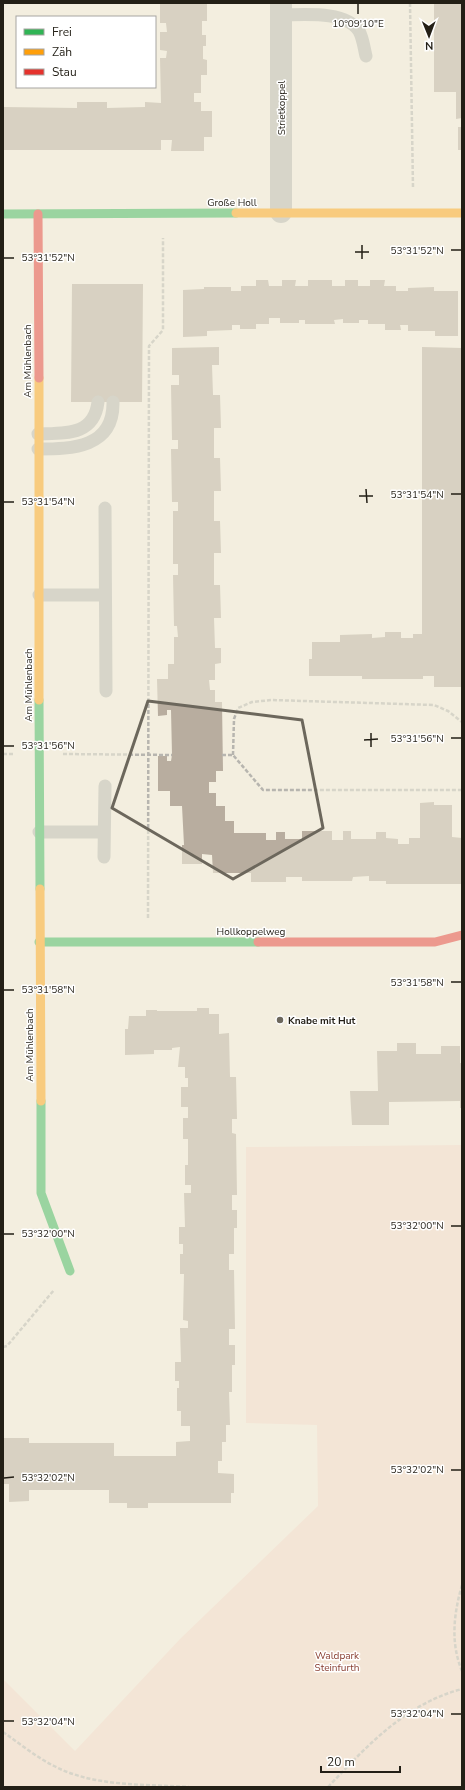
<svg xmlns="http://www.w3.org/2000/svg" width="465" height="1790" font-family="'Nunito Sans',sans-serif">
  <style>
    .green { fill: #f4d9cd }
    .building { fill: #b8ad9f }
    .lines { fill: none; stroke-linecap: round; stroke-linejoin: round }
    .path { stroke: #b7b5af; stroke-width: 2.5; stroke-dasharray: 4 2; stroke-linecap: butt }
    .lane { stroke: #b6b6b0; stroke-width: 13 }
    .street { stroke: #b6b6b0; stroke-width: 22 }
    .fast { stroke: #30b455; stroke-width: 9 }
    .slow { stroke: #ff9f0a; stroke-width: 9 }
    .jam { stroke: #e5322d; stroke-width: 9 }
    .marked { fill: none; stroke: #6c675c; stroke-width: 3; stroke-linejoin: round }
    .ticks { fill: none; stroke: #231f16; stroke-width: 1.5 }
    .poi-dot { fill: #6c675c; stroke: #fff; stroke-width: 1.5 }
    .labels { text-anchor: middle; stroke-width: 3; stroke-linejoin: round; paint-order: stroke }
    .street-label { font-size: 10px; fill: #231f16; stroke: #fff }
    .poi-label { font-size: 10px; font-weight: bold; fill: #231f16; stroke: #fff; text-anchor: start }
    .park-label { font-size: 10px; fill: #883d30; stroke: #fff }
    .ticks-label { font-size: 10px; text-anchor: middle; fill: #231f16; stroke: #fff; stroke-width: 3; stroke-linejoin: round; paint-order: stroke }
  </style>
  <rect width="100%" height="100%" fill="#f3eedf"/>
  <!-- green -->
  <path class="green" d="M462,1145v642h-459v-108l72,72 105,-112 138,-133 -1,-81 -71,-2v-276z"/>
  <!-- building -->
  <path class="building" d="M160,3h47v18h-5v14h4v11h-3v13l4,1v15h-6v18h-7v9h7v9h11v26h-8v14h-33l1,-11h-11v10h-158v-43l74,1v-6h30v6l38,-1v-5l16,1 -1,-45h6l1,-7 -7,-1v-18h7l-1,-9h-6z
    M434,3h28v115l-6,1v-27h-22z
    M458,127h4v23h-4z
    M256,280h12l1,6h13v-6h14l-1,6h13v-6h24v6h13v-6h13v6h12v-6h15l-1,6h12v5h12v-3l26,-1v4h24v45h-23v-5h-27v-6h-8l1,5h-16v-6h-17v-4h-9v3h-16v-4l-9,1 1,4h-30v-4h-6v3h-19v-5h-11v6h-13v5h-16v-4h-8v5l-25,1v5l-24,1v-47l21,-1v-2h27v4h10v-5h15z
    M72,284h71l-1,118h-71z
    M219,347v18h-7l1,30h7l1,33h-7v30h6l1,33h-7v30h6l1,32h-7v32h6l1,33h-7l1,30h6v15l-6,1v16h-6l1,10h5v12h7l1,69h-7v11h-7v11h7v13h9v15h9v12h32v7h10v-8h9v7h17v-8h30v9h11v-9h8v8h25v-7h10v6l12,1v5h11v-6h11v-35l14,-1v3h18v32l10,1v46h-76v-3h-17v-5l-16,1 -1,4h-50v-4h-16v5h-35v-9h-38l-1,-18 -10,-1v10h-20v-19h2l-2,-39h-12v-15h-12v-35h9v5h4l1,-6 -1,-45h-4v5l-9,1 -1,-37h11v-15h6v-27h4l-1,-11h-3l-1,-51h5v-11h-5v-53h5v-9h-6l-1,-53h7v-9h-6l-1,-55h8v-10h-7v-27z
    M422,347l40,1v339h-28v-11h-11v3h-61v-3h-53v-17h3v-17h28v-7l32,-1v4l13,-1v-5h16v6h12v-4h9z
    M197,1008h12v6h10v20l10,-1 1,44h6l1,42h-5v14l4,1 1,61h-5v15h5v18h-3v26h-5v16h5l1,59h-6v16h6v20h-3v27h-3l1,33h-4v17h-4v19h-4v12l16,1v19h-3v10h-83v5h-21v-5h-18v-13h-80v11l-20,1v-18h-6v-46h26v5h85v13h62v-14l14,-1v-15h-9v-15h-4v-23h2v-7h-4v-19h6l-1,-34h8v-7l-5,-1 1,-46h-4v-20h3v-10h-4v-17h6l-1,-34h7v-8h-6v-20h3v-26h-5v-21h5v-11h-7v-20h7v-9h-3v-11h-7l2,-20 -8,1v2h-18v4l-29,1v-26h3l1,-13h17v-6h11v1h40z
    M397,1043h19v11h25v-8h19v17h2v45h-2v-7l-71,1v23h-37l-2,-34h28l-1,-40h20z"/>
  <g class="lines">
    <!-- path -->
    <path class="path" d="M410,3l3,185
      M3,754h11
      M63,754l109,1
      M222,755h11l30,35h199
      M233,755l1,-36 4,-11 14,-6 20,-2 162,5 14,6 14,11
      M148,918l1,-572 14,-16v-92
      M3,1347l4,-1 47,-56
      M462,1585c-8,28 -12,57 0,86
      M3,1732c16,11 33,25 51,34 40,21 90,18 135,21
      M328,1787c39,-41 77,-83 134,-98"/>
    <!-- lane -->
    <path class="lane" d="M281,15c21,0 64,-5 78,16 4,7 5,17 7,25
      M38,434c27,-1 56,2 60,-32
      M38,449c34,0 76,-1 75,-47
      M105,508l1,183
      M39,595h66
      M39,832h65
      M104,857l1,-71"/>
    <!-- street -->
    <path class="street" d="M281,3v209"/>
    <!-- fast -->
    <path class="fast" d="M3,214l233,-1
      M39,700l1,189
      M39,942h219
      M41,1101v92l29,78"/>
    <!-- slow -->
    <path class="slow" d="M236,213h226
      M39,378v322
      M40,889l1,212"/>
    <!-- jam -->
    <path class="jam" d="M38,214l1,164
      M258,942h177l27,-7"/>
  </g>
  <!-- marked area -->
  <path d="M0 0H465V1790H0ZM148,701l154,19 21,108 -90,51 -121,-71z" fill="#f3eedf" fill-opacity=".55" fill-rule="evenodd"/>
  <path class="marked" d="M148,701l154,19 21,108 -90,51 -121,-71z"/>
  <!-- ticks -->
  <path class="ticks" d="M358,4v10M362,245v14M451,250h10M355,252h14M4,258h10M366,489l1,14M451,494h10M359,496h14M4,502h10M371,733v14M451,738h10M364,740l14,-1M4,746h10M451,982h10M4,990h10M451,1226h10M4,1234h10M451,1470h10M4,1478l10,-1M451,1714h10M4,1721h10"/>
  <!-- markers -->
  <circle class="poi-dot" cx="280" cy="1020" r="4"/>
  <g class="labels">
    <!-- street labels -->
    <g class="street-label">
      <text transform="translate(281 108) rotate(-90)" y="4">Strietkoppel</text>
      <text x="232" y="206">Große Holl</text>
      <text transform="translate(27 361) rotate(-90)" y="4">Am Mühlenbach</text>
      <text transform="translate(28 685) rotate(-90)" y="4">Am Mühlenbach</text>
      <text x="251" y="935">Hollkoppelweg</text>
      <text transform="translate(29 1045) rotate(-90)" y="4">Am Mühlenbach</text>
    </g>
    <!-- poi labels -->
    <g class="poi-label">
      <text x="288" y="1024">Knabe mit Hut</text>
    </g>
    <!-- park labels -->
    <g class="park-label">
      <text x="337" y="1659">Waldpark<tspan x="337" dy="12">Steinfurth</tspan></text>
    </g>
  </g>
  <g class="ticks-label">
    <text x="358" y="27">10°09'10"E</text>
    <text x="417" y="254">53°31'52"N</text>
    <text x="48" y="261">53°31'52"N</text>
    <text x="417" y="498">53°31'54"N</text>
    <text x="48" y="505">53°31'54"N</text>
    <text x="417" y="742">53°31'56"N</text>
    <text x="48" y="749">53°31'56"N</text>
    <text x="417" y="986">53°31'58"N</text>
    <text x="48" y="993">53°31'58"N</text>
    <text x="417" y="1229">53°32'00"N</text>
    <text x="48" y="1237">53°32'00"N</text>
    <text x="417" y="1473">53°32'02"N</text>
    <text x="48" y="1481">53°32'02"N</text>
    <text x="417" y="1717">53°32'04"N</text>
    <text x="48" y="1725">53°32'04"N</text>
  </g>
  <!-- border -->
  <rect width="465" height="1790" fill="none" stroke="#231f16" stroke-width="8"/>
  <!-- legend -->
  <rect x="16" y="16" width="140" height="72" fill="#ffffff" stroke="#a7a5a2"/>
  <rect x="24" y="29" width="20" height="6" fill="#30b455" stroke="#a7a5a2"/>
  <text x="52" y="36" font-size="12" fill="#231f16">Frei</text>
  <rect x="24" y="49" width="20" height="6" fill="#ff9f0a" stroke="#a7a5a2"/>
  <text x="52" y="56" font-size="12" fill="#231f16">Zäh</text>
  <rect x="24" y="69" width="20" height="6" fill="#e5322d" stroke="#a7a5a2"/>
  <text x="52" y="76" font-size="12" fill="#231f16">Stau</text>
  <!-- north arrow -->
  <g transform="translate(429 36) rotate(179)" stroke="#ffffff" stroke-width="3" paint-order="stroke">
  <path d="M0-3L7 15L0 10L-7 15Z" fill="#231f16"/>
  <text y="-6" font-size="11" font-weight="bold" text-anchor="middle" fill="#231f16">N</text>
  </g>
  <!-- scale -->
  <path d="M321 1766v6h79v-6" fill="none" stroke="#231f16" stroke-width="2"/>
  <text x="327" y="1766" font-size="12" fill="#231f16" stroke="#ffffff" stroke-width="3" paint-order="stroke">20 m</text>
</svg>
